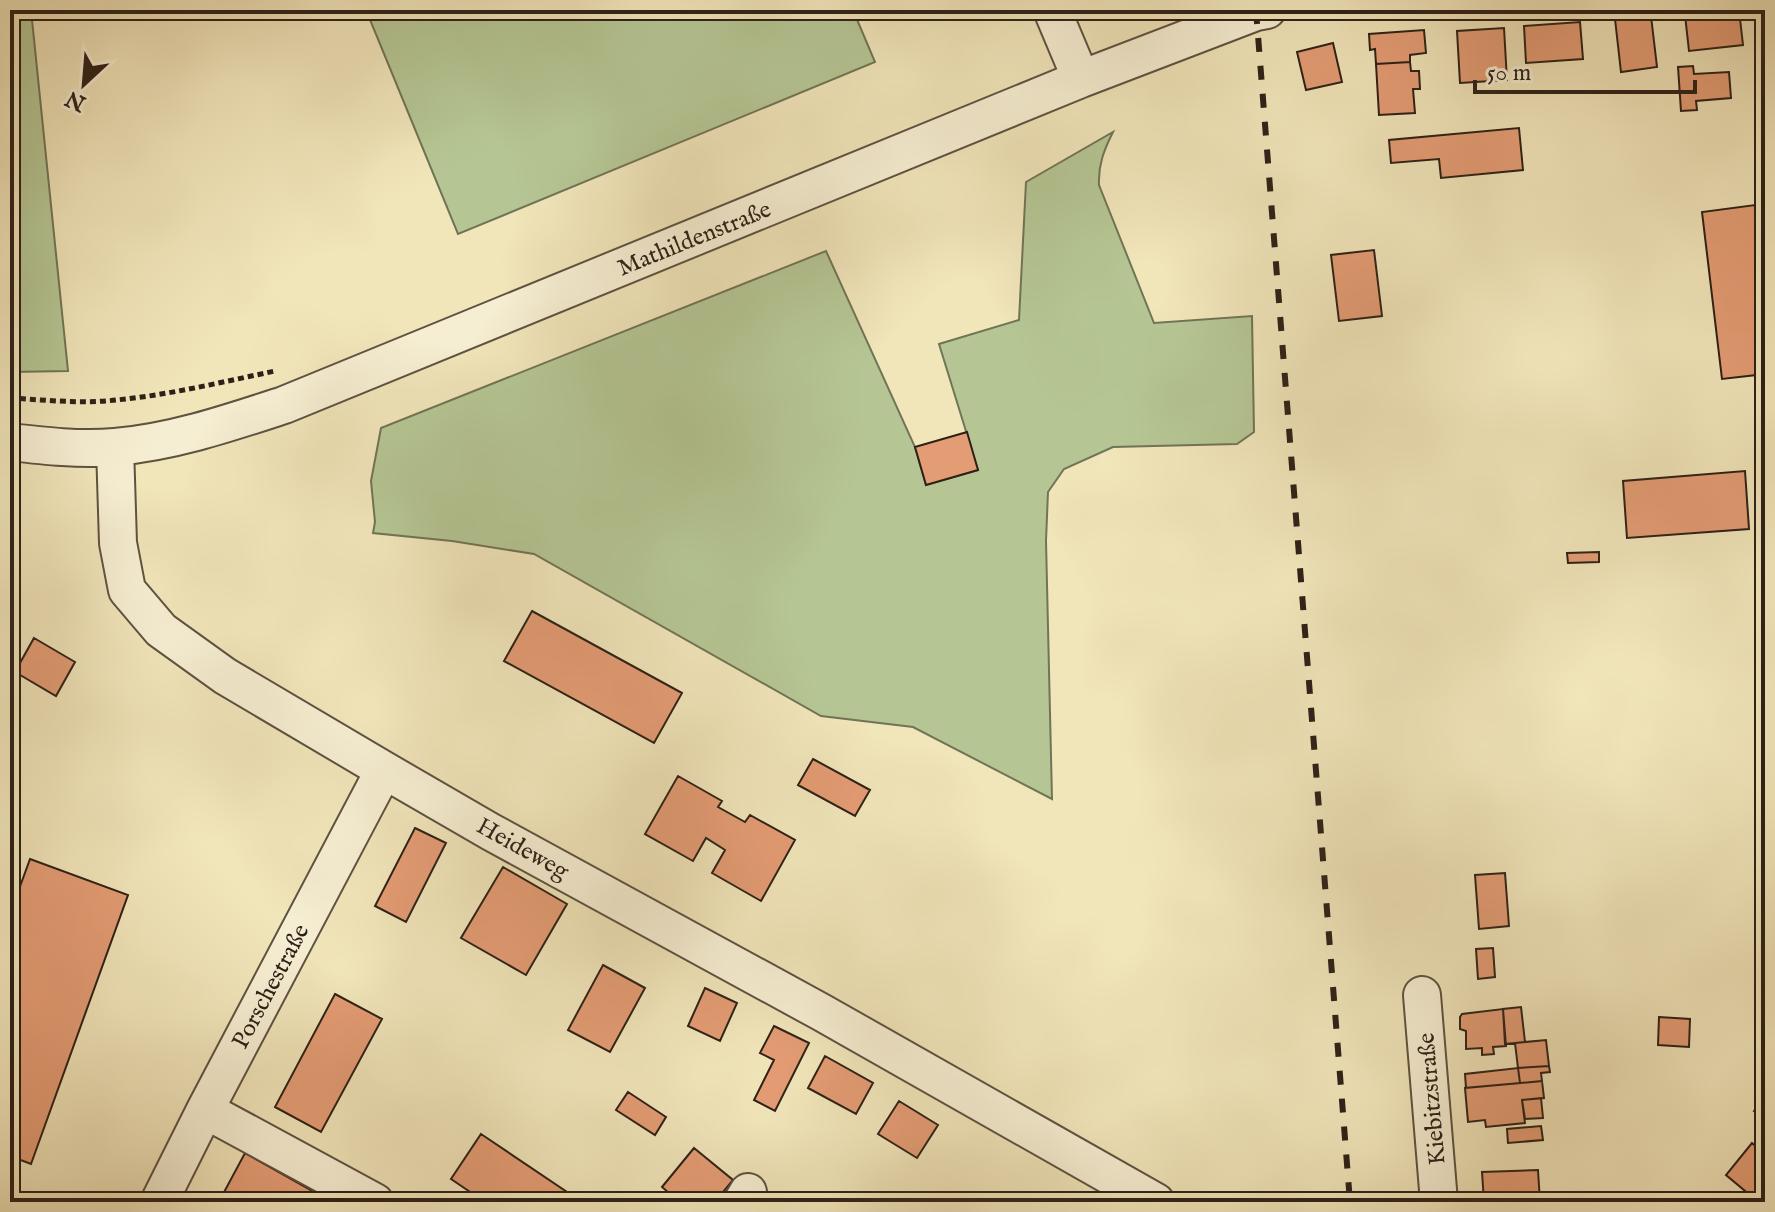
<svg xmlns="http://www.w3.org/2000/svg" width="1775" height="1212" font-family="'IM FELL English',serif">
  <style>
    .green { fill: #b5c694; stroke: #717456; stroke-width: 2 }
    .building { fill: #e49c74; stroke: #2d2117; stroke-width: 2 }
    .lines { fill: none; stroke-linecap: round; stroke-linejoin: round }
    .minor-casing { stroke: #5e5240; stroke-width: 40 }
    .path { stroke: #2d2117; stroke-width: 5; stroke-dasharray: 6 4; stroke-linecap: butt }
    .minor { stroke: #f6eed2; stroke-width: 36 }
    .rail { stroke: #2d2117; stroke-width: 6; stroke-dasharray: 14 14; stroke-linecap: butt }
    .labels { text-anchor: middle; stroke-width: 8; stroke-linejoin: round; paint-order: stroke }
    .street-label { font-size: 24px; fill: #2d2117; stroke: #f6eed2 }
  </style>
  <rect width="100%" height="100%" fill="#f1e5ba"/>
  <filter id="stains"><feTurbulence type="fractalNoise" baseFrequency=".0025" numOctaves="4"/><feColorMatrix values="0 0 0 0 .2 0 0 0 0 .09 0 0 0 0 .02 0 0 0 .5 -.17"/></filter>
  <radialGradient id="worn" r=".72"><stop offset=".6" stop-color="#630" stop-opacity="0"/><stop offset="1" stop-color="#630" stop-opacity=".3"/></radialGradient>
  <!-- green -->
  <path class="green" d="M10,10h21l37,361 -58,1z
    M366,10h487l22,52 -417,172z
    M1113,132c-9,18 -15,33 -14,53l55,138 98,-7 2,116 -17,12 -124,3 -49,22 -16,23 -2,49 6,258 -139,-72 -92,-11 -287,-162 -82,-13 -79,-8 2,-11 -4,-41 10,-53 445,-177 89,196 11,38 52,-15 -39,-126 80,-24 7,-138z"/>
  <!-- building -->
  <path class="building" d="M1729,10h10l4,35 -54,6 -4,-36z
    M1651,16l6,51 -36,5 -6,-53z
    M1580,22l3,37 -57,4 -2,-37z
    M1504,28l3,52 -47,3 -3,-52z
    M1424,30l2,23 -16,2v7l-34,2 -1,-15 -5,1 -1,-16z
    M1333,43l9,39 -36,8 -9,-38z
    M1410,62l1,9h8l1,18h-7l2,24 -36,2 -3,-51z
    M1693,66l1,8 35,-2 2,26 -35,3 1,9 -16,1 -3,-44z
    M1519,128l4,42 -82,8 -2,-19 -48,4 -2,-23z
    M1755,205l10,88v81l-43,5 -20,-167z
    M1374,250l8,66 -43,5 -8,-66z
    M967,432l11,38 -52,15 -11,-38z
    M1745,471l4,58 -122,9 -4,-57z
    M1599,552v10l-31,1 -1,-10z
    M532,611l150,82 -28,50 -150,-82z
    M34,638l41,24 -19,34 -41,-24z
    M813,759l57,31 -15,26 -57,-31z
    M678,776l44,25 -4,6 27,15 5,-7 45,25 -34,61 -49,-28 13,-23 -19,-12 -13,23 -48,-27z
    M415,828l31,15 -40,79 -31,-16z
    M30,859l98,36 -97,269 -21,-8v-242z
    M503,867l64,37 -41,71 -65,-37z
    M1505,873l4,53 -30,3 -4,-54z
    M1493,948l2,29 -17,2 -2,-30z
    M603,965l42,23 -35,64 -42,-22z
    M705,988l32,15 -17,38 -32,-15z
    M335,994l47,25 -61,113 -46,-25z
    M1521,1007l4,35 -20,2 -2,-35z
    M1503,1009l3,37 -13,1 1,7 -12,1v-7l-16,1v-18l-6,-2v-12l2,-3z
    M1659,1017l31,2 -1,28 -31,-2z
    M774,1026l35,17 -34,68 -21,-11 20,-40 -14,-7z
    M1546,1040l3,26 -31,2 -3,-25z
    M825,1056l48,27 -17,31 -48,-26z
    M1549,1066l1,6 -9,1 1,8 -22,2 -2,-15z
    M1518,1068l2,15 -54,5 -1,-14z
    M1542,1081l2,17 -22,2 3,23 -39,4 -1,-7 -17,2 -3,-34z
    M628,1092l38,25 -11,18 -39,-25z
    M1541,1098l2,20 -18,1 -3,-19z
    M1765,1098v22l-11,-9z
    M899,1101l39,24 -21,33 -39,-24z
    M1541,1126l2,14 -35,3 -1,-14z
    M481,1134l89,60 -6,8h-79l-34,-23z
    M1752,1143l13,11v35l-9,11 -30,-25z
    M694,1148l39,32 -18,22h-54l8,-9 -7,-6z
    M245,1153l69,39 -5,10h-71l-15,-8z
    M1538,1170l2,32h-56l-2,-30z"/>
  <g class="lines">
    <defs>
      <path id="minor" d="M1052,10l29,69
        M10,442c35,4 70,8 105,5 58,-5 114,-24 169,-42l797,-326 175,-67 11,-2
        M115,447l3,96 9,47 34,40 64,46 159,94 107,62 330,180 335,190
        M1422,995l17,207
        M205,1110l170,92
        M159,1202l46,-92 179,-340
        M742,1202l6,-10"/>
    </defs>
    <!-- minor casing -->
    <use href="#minor" class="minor-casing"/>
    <!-- path -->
    <path class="path" d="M10,398c35,2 71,6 106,2 53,-5 106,-18 159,-29"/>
    <!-- minor -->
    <use href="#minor" class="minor"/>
    <!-- rail -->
    <path class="rail" d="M1256,10l94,1192"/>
  </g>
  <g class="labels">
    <!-- street labels -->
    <g class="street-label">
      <text transform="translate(694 238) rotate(-22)" y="8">Mathildenstraße</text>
      <text transform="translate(523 848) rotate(29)" y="8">Heideweg</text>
      <text transform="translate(270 986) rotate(-62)" y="8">Porschestraße</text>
      <text transform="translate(1431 1099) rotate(-95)" y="8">Kiebitzstraße</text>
    </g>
  </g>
  <!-- margin -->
  <rect width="1775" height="1212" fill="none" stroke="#f1e5ba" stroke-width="40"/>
  <rect x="12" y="12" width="1751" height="1188" fill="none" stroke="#2d2117" stroke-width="4"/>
  <rect x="20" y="20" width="1735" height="1172" fill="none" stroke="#2d2117" stroke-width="2"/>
  <!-- north arrow -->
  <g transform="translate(84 84) rotate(206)" stroke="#f6eed2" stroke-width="6" paint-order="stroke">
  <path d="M0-6L14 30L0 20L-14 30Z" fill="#2d2117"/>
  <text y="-12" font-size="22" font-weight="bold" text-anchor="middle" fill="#2d2117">N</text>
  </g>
  <!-- scale -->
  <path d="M1475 80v12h220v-12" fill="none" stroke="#2d2117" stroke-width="4"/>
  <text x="1487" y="80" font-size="24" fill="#2d2117" stroke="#f6eed2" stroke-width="6" paint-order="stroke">50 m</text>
  <rect width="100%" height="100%" filter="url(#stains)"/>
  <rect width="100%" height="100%" fill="url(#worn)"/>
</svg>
